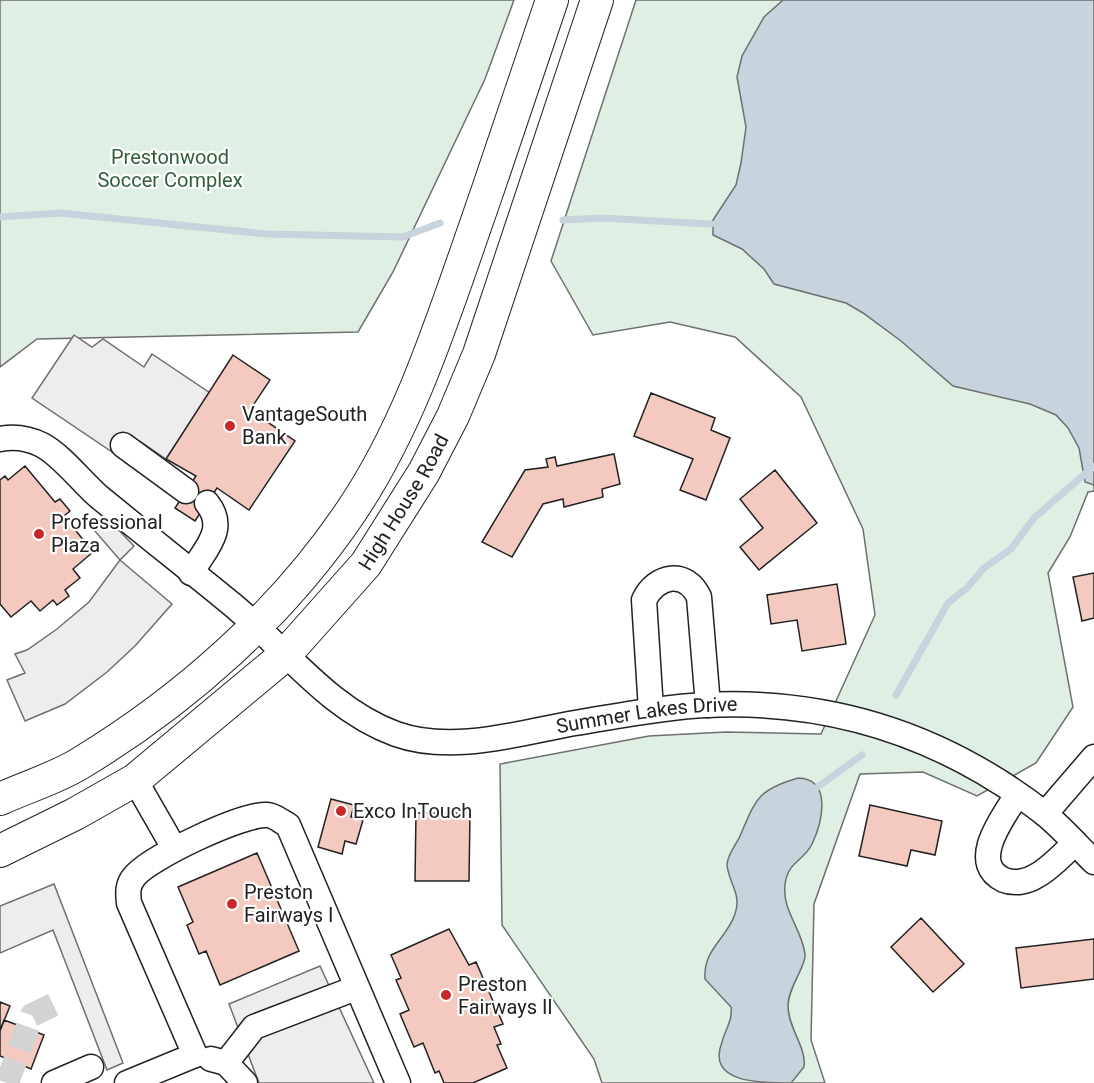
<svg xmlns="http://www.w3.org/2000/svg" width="1094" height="1083" font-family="Roboto,sans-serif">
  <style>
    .green { fill: #e0efe3; stroke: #6f6f6f; stroke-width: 1.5 }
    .parking { fill: #ededed; stroke: #6f6f6f; stroke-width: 1.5 }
    .water { fill: #c7d3dd; stroke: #6f6f6f; stroke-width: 1.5 }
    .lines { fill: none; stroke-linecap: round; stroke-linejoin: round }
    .stream { stroke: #c7d3dd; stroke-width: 7 }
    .building { fill: #f3c9c0; stroke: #222; stroke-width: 1.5 }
    .minor-tunnel { stroke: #d3d3d3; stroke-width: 24; stroke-dasharray: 24 12; stroke-linecap: butt }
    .minor-casing { stroke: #222; stroke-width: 27 }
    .major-casing { stroke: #222; stroke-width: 34 }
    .minor { stroke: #fff; stroke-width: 24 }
    .major { stroke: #fff; stroke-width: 32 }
    .poi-dot { fill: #c62828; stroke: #fff; stroke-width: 2 }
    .labels { text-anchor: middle; stroke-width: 4.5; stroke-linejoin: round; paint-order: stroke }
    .park-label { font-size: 20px; fill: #2f5e38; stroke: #fff }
    .poi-label { font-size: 20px; fill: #222; stroke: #fff; text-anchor: start }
    .street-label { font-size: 20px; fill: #222; stroke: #fff }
  </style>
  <rect width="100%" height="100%" fill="#fff"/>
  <!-- green -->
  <path class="green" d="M0,0h514l-29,79 -92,193 -35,60 -321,7 -37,28z
    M636,0h458v491l-6,1 -18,45 -22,36 25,134 -37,56 -59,33 -54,-24 -63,2 -46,130 -3,136 14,43h-223l-8,-24 -92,-134 -2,-161 149,-28 77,-4 95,2 54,-119 -12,-86 -62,-132 -66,-60 -65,-15 -77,13 -42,-74z"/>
  <!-- parking -->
  <path class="parking" d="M74,335l18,12 11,-8 41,28 8,-13 58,39 -44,66 -25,-17 -14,20 -95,-64z
    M106,517l28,29 -14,14 52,44 -37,42 -28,26 -42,32 -40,17 -18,-41 18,-7 -10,-19 12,-4 30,-21 32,-27 31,-42 -26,-30z
    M54,884l69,179 -16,7 -54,-140 -53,23v-47z
    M320,966l54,117h-115l-30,-79z"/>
  <!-- water -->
  <path class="water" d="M783,0h311v485l-9,-3 -6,-34 -11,-20 -12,-13 -26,-11 -77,-18 -52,-45 -38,-28 -17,-10 -72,-19 -10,-15 -22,-20 -29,-14v-15l23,-35 5,-22 5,-36 -9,-50 5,-21 22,-39z
    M798,778c35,1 24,45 14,66 -8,17 -25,18 -27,41 -3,26 17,44 20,69 2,11 -17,33 -17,52 0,22 19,42 16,61l-13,16c-32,0 -85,0 -69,-41 3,-12 11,-22 9,-35l-26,-28c-2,-30 21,-39 30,-65 7,-20 -6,-30 -8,-49 0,-10 9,-20 13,-29 16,-37 17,-46 58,-58z"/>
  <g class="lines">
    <!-- stream -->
    <path class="stream" d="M0,217l60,-4 207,21 136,3 37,-14
      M563,220l39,-2 109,6
      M896,695l52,-92 19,-15 17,-20 27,-19 23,-31 60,-52
      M812,791l50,-36"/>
  </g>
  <!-- building -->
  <path class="building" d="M233,355l37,25 -20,30 45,31 -46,69 -32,-22 -22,33 -20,-13 21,-32 -30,-17z
    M651,393l64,25 -4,12 19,8 -24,62 -26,-10 13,-31 -59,-23z
    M614,454l6,30 -18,5 1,8 -39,10 -1,-8 -20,5 -31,53 -30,-15 43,-72 23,-3 -2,-8 9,-2 2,9z
    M25,466l30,36 5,-3 10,12 -6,5 29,36 -20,17 7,9 -15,12 4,6 -12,9 -4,-5 -13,11 -9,-10 -20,16 -11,-13v-124l5,-4 3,4z
    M775,470l42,53 -58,47 -19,-23 23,-19 -23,-29z
    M1094,573v45l-12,3 -9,-44z
    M837,584l9,60 -44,7 -5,-31 -26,4 -4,-29z
    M331,799l23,6 -3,12 12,3 -7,24 -11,-3 -3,13 -24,-7z
    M870,805l72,16 -7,34 -24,-5 -4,16 -48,-10z
    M416,813h54l-1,68h-54z
    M257,853l42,98 -79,34 -14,-34 -7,3 -12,-29 6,-3 -15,-35z
    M921,918l43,46 -31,28 -42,-45z
    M449,929l20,36 7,-3 27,62 -9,3 7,17 -4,1 10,23 -34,15h-29l-5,-12 -4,2 -12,-30 -9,4 -14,-33 9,-4 -13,-30 5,-2 -10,-23z
    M1094,939v40l-73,9 -5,-40z
    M0,1002l10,4 -10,25z
    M4,1020l40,15 -13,34 -31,-13v-25z"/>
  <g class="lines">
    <!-- minor-tunnel -->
    <path class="minor-tunnel" d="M7,1083l25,-68 29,-14"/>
    <defs>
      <g id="minor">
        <path id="s1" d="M0,439c15,-3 28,-1 42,6 19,10 39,36 56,51 45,37 91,73 136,110 52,44 96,104 162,128 56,20 123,-1 179,-11 44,-7 87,-16 131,-18 126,-6 239,31 339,109 17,14 33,32 49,48"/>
        <path d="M123,445l63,46"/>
        <path d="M191,573c14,-24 37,-44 16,-70"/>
        <path d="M651,710l-7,-110c12,-25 42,-31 55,-3l9,108"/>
        <path d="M135,780l39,68"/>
        <path d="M1017,795c-13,21 -50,68 -13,85 10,4 23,2 32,-4 14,-7 27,-22 39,-33"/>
        <path d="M1045,814l49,-57"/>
        <path d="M195,1055l-66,-152c-1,-9 -2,-18 5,-26 14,-19 110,-64 133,-62 7,0 15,7 21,10l110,258"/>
        <path d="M211,1059l15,4 19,20"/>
        <path d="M226,1063l28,-36 102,-39"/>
        <path d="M54,1083l37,-16"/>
        <path d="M127,1083l68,-28"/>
      </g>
      <g id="major">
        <path d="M0,799c26,-12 54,-20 79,-35 106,-64 204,-151 273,-254 53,-79 84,-171 115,-260 29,-83 57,-166 85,-250"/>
        <path id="s2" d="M0,851l75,-37 60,-34 150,-125 81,-91 58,-92 29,-56 26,-62 118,-354"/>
      </g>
    </defs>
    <!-- minor casing -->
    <use href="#minor" class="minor-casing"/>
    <!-- major casing -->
    <use href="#major" class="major-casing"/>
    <!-- minor -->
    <use href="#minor" class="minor"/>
    <!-- major -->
    <use href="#major" class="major"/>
  </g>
  <!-- markers -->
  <g class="poi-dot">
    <circle cx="230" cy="426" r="6"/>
    <circle cx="39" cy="534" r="6"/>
    <circle cx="341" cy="811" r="6"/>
    <circle cx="232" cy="904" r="6"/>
    <circle cx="446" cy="995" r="6"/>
  </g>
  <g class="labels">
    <!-- park labels -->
    <g class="park-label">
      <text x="170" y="164">Prestonwood<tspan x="170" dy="23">Soccer Complex</tspan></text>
    </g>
    <!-- poi labels -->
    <g class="poi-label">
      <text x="242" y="421">VantageSouth<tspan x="242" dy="23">Bank</tspan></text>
      <text x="51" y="529">Professional<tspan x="51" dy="23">Plaza</tspan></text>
      <text x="353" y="818">Exco InTouch</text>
      <text x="244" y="899">Preston<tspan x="244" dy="23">Fairways I</tspan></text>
      <text x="458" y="991">Preston<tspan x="458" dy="23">Fairways II</tspan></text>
    </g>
    <!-- street labels -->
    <g class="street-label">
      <text dy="7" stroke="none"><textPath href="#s2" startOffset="542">High House Road</textPath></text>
      <text dy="7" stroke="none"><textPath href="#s1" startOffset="756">Summer Lakes Drive</textPath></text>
    </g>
  </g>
</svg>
